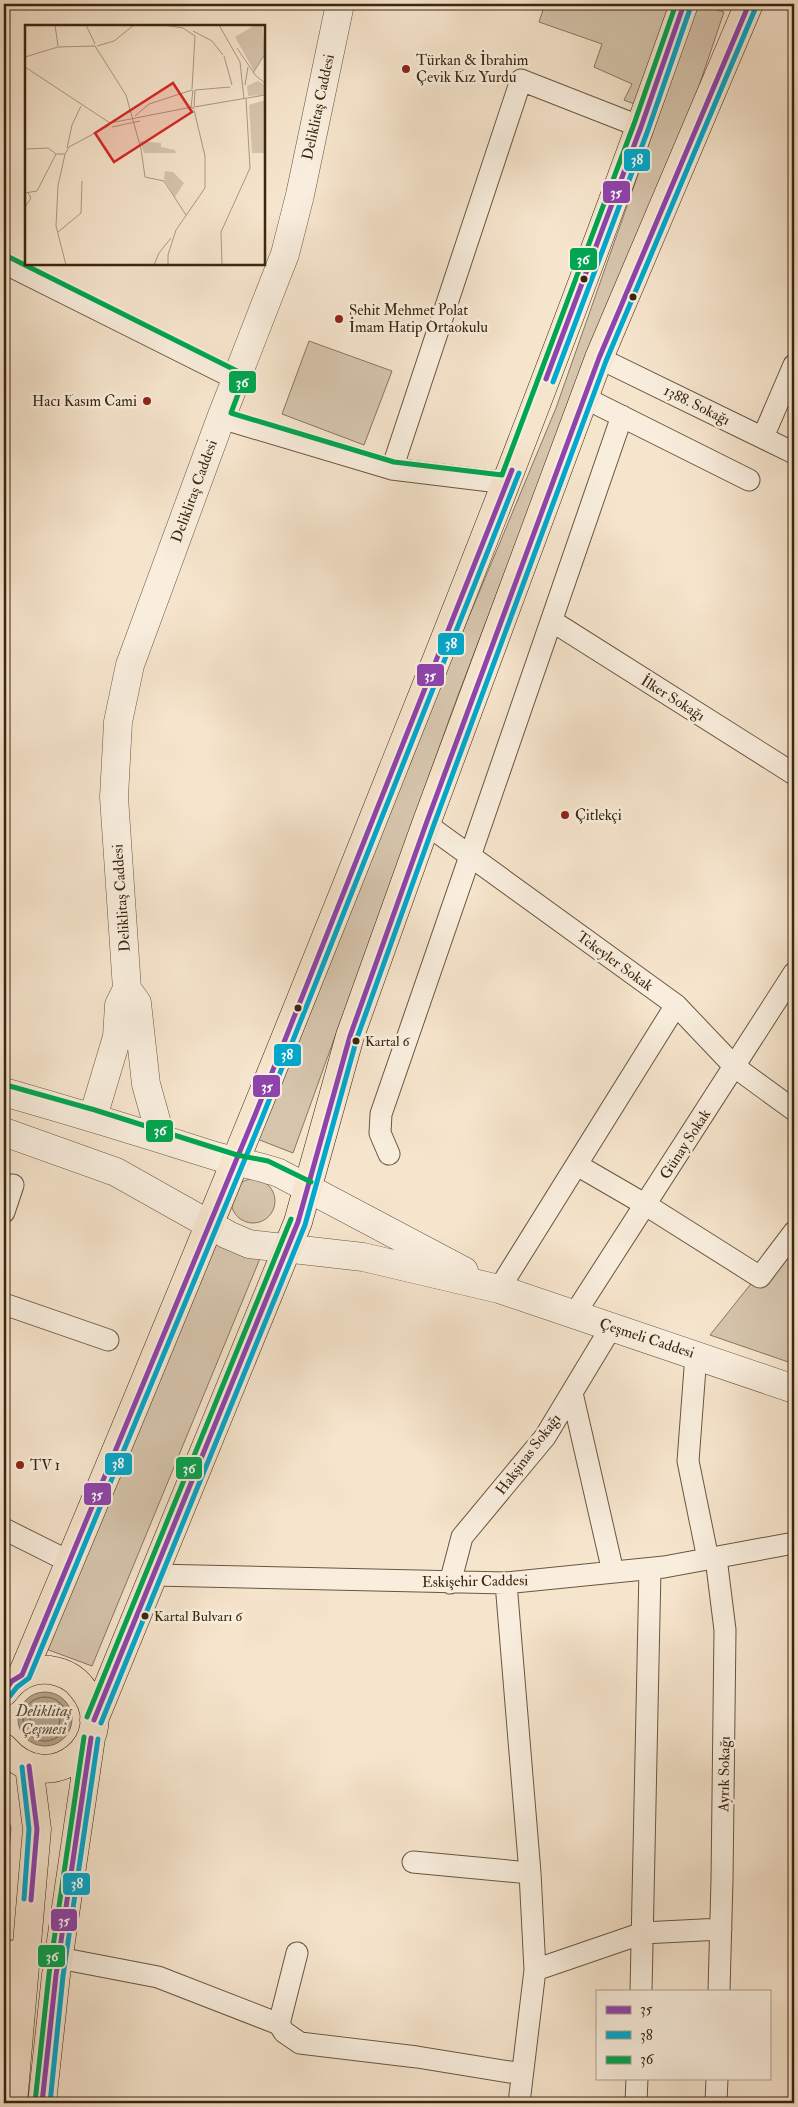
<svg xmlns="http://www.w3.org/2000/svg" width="798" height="2107" font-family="'IM FELL Double Pica',serif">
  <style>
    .green { fill: #d6c5ad; stroke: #88765e }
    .water { fill: #b6a48c; stroke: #84725a }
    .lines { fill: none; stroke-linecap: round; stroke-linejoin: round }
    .shore { stroke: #78654d; stroke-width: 1 }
    .minor-casing { stroke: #69563e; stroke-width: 23 }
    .tertiary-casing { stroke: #69563e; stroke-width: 29 }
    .primary-casing { stroke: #3a260e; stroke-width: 29 }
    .minor { stroke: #f9eede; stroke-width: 21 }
    .tertiary { stroke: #f9eede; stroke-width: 28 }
    .primary { stroke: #f6e5cd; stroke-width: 28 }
    .bus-1-casing { stroke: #f9eede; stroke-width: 9 }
    .bus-2-casing { stroke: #f9eede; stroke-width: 9 }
    .bus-3-casing { stroke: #f9eede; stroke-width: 9 }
    .bus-1 { stroke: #8e44ad; stroke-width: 5 }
    .bus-2 { stroke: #00a9ce; stroke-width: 5 }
    .bus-3 { stroke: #00a651; stroke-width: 5 }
    .poi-dot { fill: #8f2418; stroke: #f9eede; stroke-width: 2 }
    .bus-dot { fill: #3a260e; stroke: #f9eede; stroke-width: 2 }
    .labels { text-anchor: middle; stroke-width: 5; stroke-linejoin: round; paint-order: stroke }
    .bus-label { font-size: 14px; fill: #3a260e; stroke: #f9eede; text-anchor: start }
    .poi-label { font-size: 15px; fill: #3a260e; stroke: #f9eede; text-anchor: start }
    .street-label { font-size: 15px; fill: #3a260e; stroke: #f9eede }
    .water-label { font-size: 16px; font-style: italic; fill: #5f4c34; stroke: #f9eede }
    .inset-road { fill: none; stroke: #ab9981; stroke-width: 1 }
    .view { fill: #d62828; fill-opacity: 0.15; stroke: #d62828; stroke-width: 2.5 }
    .inset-edge { fill: none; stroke: #3a260e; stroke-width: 2.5 }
    .line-badge { stroke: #f9eede; stroke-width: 2 }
    .badge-label { font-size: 14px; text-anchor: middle; font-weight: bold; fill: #fff }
  </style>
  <rect width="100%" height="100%" fill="#f6e5cd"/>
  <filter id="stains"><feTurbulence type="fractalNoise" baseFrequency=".004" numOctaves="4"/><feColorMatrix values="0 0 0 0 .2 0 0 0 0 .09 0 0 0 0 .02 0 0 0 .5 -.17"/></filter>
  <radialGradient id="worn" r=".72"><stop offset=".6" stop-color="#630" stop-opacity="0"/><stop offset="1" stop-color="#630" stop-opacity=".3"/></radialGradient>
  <!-- green -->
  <path class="green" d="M545,4h126l-29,103 -18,-7 8,-16 -38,-17 8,-23 -63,-22z
    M698,4l26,8 -62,183 -97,219 -108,284 -164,455 -41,-16 304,-729z
    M309,341l83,30 -28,74 -82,-31z
    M231 1201a22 22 0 1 1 44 0a22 22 0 1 1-44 0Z
    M794,1230v134l-84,-29z
    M213,1241l48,15 -169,410 -46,-17z
    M4,1811l7,16 -7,90z"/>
  <!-- water -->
  <path class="water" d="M18 1719a27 27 0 1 1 54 0a27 27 0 1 1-54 0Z"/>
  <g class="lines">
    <!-- shore -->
    <path class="shore" d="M23 1719a22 22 0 1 1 44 0a22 22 0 1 1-44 0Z
      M30 1719a15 15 0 1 1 30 0a15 15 0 1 1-30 0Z"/>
    <defs>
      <path id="minor" d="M4,263l232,116
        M599,358l195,95
        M585,398l164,82
        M221,418l171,51 115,14
        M763,437l31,-72
        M392,469l129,-389 120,47
        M552,621l242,153
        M426,824l250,181 59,62 59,43
        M389,1154l-9,-21 1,-19 241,-698
        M577,1165l69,40 114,72 34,-45
        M4,1212l9,-27
        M499,1289l177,-284
        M4,1304l104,36
        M574,1315l220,-342
        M696,1355l-8,106 20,98
        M572,1393l41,179
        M4,1529l66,33
        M716,1558l9,72 -3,250 -3,111
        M154,1575l352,8 158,-16 130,-24
        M450,1583l12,-46 83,-100 67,-111
        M506,1583l24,290 5,97 -16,133
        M413,1862l117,11
        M59,1958l99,19 121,47 5,8 16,11 117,14 105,17
        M535,1970l108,-37 78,-4
        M4,1975l9,-24
        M641,1991l9,-422
        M279,2024l18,-71
        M636,2103l1,-25
        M716,2103l1,-25"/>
      <path id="tertiary" d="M127,989l10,14 9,81 15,54
        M4,1092c70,20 139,41 208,63 22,7 45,10 67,18l185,98
        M93,1117l24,-80 2,-32 8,-16 -13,-192 4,-75 12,-57 91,-247 64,-164 15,-59 40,-191
        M4,1132l112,40 112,63 21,9 114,13 136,32 295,100"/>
      <path id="primary" d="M22,1675c128,-303 252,-606 373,-911 101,-252 199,-505 289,-760
        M4,1692c11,-15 27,-24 46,-22 13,2 24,7 32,18 42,49 -31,115 -78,60
        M94,1720l204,-498 52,-186 76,-212 173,-466 150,-354
        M13,2103l24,-274 -8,-63
        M42,2103l14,-128 35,-237"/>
    </defs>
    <!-- minor casing -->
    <use href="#minor" class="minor-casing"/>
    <!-- tertiary casing -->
    <use href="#tertiary" class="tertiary-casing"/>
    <!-- primary casing -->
    <use href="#primary" class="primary-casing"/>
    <!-- minor -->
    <use href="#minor" class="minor"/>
    <!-- tertiary -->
    <use href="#tertiary" class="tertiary"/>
    <!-- primary -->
    <use href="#primary" class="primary"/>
    <defs>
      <path id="bus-1" d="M546,379l95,-252 43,-123
        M4,1692l8,-11 10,-6 233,-560 257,-645
        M94,1720l204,-498 52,-186 76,-212 173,-466 150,-354
        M29,1766l8,63 -6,71
        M42,2103l14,-128 35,-237"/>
      <path id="bus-2" d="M553,382l95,-252 43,-124
        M10,1696l7,-9 12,-9 233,-560 257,-645
        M101,1723l204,-498 52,-187 76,-211 173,-466 150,-354
        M22,1767l7,62 -5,70
        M50,2103l13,-127 35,-237"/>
      <path id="bus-3" d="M7,256l234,117 2,8 -12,32 163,49 108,13 132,-351 42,-120
        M6,1085l89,25 142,45 31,6 43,21
        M87,1717l204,-498
        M35,2102l14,-128 35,-237"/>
    </defs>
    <!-- bus-1 casing -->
    <use href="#bus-1" class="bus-1-casing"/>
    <!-- bus-2 casing -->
    <use href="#bus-2" class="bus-2-casing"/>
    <!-- bus-3 casing -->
    <use href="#bus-3" class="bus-3-casing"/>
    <!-- bus-1 -->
    <use href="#bus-1" class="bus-1"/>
    <!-- bus-2 -->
    <use href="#bus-2" class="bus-2"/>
    <!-- bus-3 -->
    <use href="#bus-3" class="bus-3"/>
  </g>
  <!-- markers -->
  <g class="poi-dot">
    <circle cx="406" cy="69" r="5"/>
    <circle cx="339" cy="319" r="5"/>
    <circle cx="147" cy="401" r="5"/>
    <circle cx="565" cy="815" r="5"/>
    <circle cx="20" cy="1465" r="5"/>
  </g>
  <g class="bus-dot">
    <circle cx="584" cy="279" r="4.5"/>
    <circle cx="633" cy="297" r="4.5"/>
    <circle cx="298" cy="1008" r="4.5"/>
    <circle cx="356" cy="1041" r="4.5"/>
    <circle cx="145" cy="1616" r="4.5"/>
  </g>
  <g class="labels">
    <!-- bus labels -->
    <g class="bus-label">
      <text x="365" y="1046">Kartal 6</text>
      <text x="154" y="1621">Kartal Bulvarı 6</text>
    </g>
    <!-- poi labels -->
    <g class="poi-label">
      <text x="416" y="65">Türkan &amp; İbrahim<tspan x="416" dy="17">Çevik Kız Yurdu</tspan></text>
      <text x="349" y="315">Şehit Mehmet Polat<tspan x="349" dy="17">İmam Hatip Ortaokulu</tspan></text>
      <text x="137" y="406" text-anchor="end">Hacı Kasım Cami</text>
      <text x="575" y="820">Çitlekçi</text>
      <text x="30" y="1470">TV 1</text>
    </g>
    <!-- street labels -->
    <g class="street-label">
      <text transform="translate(318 107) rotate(-78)" y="5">Deliklitaş Caddesi</text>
      <text transform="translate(697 405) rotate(26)" y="5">1388. Sokağı</text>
      <text transform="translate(194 491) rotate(-70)" y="5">Deliklitaş Caddesi</text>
      <text transform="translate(673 698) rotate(32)" y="5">İlker Sokağı</text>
      <text transform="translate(121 898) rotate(-94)" y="5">Deliklitaş Caddesi</text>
      <text transform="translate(615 961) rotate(36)" y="5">Tekeyler Sokak</text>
      <text transform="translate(685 1144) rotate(-57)" y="5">Günay Sokak</text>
      <text transform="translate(647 1338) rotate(18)" y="5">Çeşmeli Caddesi</text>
      <text transform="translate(528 1454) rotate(-53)" y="5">Hakşinas Sokağı</text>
      <text transform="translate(475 1581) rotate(-1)" y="5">Eskişehir Caddesi</text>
      <text transform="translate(724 1774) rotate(-89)" y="5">Ayrık Sokağı</text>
    </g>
    <!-- water labels -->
    <g class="water-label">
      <text x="44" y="1716">Deliklitaş<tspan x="44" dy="18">Çeşmesi</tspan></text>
    </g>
  </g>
  <!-- overview -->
  <g transform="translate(25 25)">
    <rect width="240" height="240" fill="#f6e5cd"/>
    <path d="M230,0h7l3,29 -11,17 -19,-34zM233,56l7,4v10l-17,1 -1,-10zM240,75v53h-13l-3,-48zM115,116l21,2v4l14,3 1,3h-32zM140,146l8,1 11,11 -9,14 -11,-18z" fill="#d6c5ad"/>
    <path class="inset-road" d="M30,0l3,21M61,0l9,19M139,0l19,3M194,0l21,37 4,37M158,3l12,8 -3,53M168,6l19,10 11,14M70,21l31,49 15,54 4,28 19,4 22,34M72,21l17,-5 20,-16M212,23l19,28 9,7M199,31l8,29M0,32l33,-10 37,-1M0,42l85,56 82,-16 2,2 -3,-2M228,48l12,-19M220,60l3,-18M170,65l35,-3M166,82l2,-17M169,82l1,-17M169,82l71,-12M110,91l14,-12 43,-14M87,102l28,-6M42,123l5,-23 9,-19M0,124l23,-1 8,6h9M0,168l12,-2 19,-37M0,182l6,-9 -3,-5M33,207l23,-19 1,-32M41,240l-10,-39 2,-40 7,-32 4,-7 39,-21M129,240l5,-12 12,-15M143,240v-10l8,-25 29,-42v-32l-11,-46M197,240l-1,-33 29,-64 -4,-69"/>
    <path class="view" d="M148,58l19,29 -78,50 -19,-29z"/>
    <rect width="240" height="240" class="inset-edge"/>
  </g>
  <g class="line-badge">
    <rect x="623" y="148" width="28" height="24" rx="5" fill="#00a9ce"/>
    <rect x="602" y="180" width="29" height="24" rx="5" fill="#8e44ad"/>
    <rect x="569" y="247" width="29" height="24" rx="5" fill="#00a651"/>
    <rect x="228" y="370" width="29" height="24" rx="5" fill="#00a651"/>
    <rect x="437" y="632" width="28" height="24" rx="5" fill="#00a9ce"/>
    <rect x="416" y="663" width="29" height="24" rx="5" fill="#8e44ad"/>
    <rect x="273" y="1043" width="29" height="24" rx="5" fill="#00a9ce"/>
    <rect x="252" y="1074" width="29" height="24" rx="5" fill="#8e44ad"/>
    <rect x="145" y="1119" width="29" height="24" rx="5" fill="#00a651"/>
    <rect x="104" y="1452" width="29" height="24" rx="5" fill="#00a9ce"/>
    <rect x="175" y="1456" width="28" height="24" rx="5" fill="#00a651"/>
    <rect x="83" y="1482" width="29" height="24" rx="5" fill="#8e44ad"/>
    <rect x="62" y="1872" width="29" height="24" rx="5" fill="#00a9ce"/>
    <rect x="50" y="1908" width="28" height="24" rx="5" fill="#8e44ad"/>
    <rect x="37" y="1944" width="29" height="24" rx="5" fill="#00a651"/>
  </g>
  <g class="badge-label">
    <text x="637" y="164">38</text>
    <text x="616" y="197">35</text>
    <text x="583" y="264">36</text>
    <text x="242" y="387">36</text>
    <text x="451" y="648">38</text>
    <text x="430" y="680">35</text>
    <text x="287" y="1059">38</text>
    <text x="267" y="1091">35</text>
    <text x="160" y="1135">36</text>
    <text x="118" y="1468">38</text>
    <text x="189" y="1473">36</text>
    <text x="97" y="1499">35</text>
    <text x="77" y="1888">38</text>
    <text x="64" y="1925">35</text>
    <text x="52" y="1961">36</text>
  </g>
  <!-- margin -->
  <rect width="798" height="2107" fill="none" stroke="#f6e5cd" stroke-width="20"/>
  <rect x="5" y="5" width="788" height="2097" fill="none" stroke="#3a260e" stroke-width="2.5"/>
  <rect x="10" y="10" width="778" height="2087" fill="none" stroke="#3a260e"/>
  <!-- legend -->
  <rect x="596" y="1990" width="175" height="90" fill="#f9eede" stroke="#ad9e8b"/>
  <rect x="606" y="2006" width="25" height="8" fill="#8e44ad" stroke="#ad9e8b"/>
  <text x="640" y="2014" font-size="15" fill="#3a260e">35</text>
  <rect x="606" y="2031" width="25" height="8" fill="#00a9ce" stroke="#ad9e8b"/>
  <text x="640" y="2040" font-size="15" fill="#3a260e">38</text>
  <rect x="606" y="2056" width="25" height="8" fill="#00a651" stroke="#ad9e8b"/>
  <text x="640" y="2064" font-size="15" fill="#3a260e">36</text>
  <rect width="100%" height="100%" filter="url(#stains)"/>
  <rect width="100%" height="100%" fill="url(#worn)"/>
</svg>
